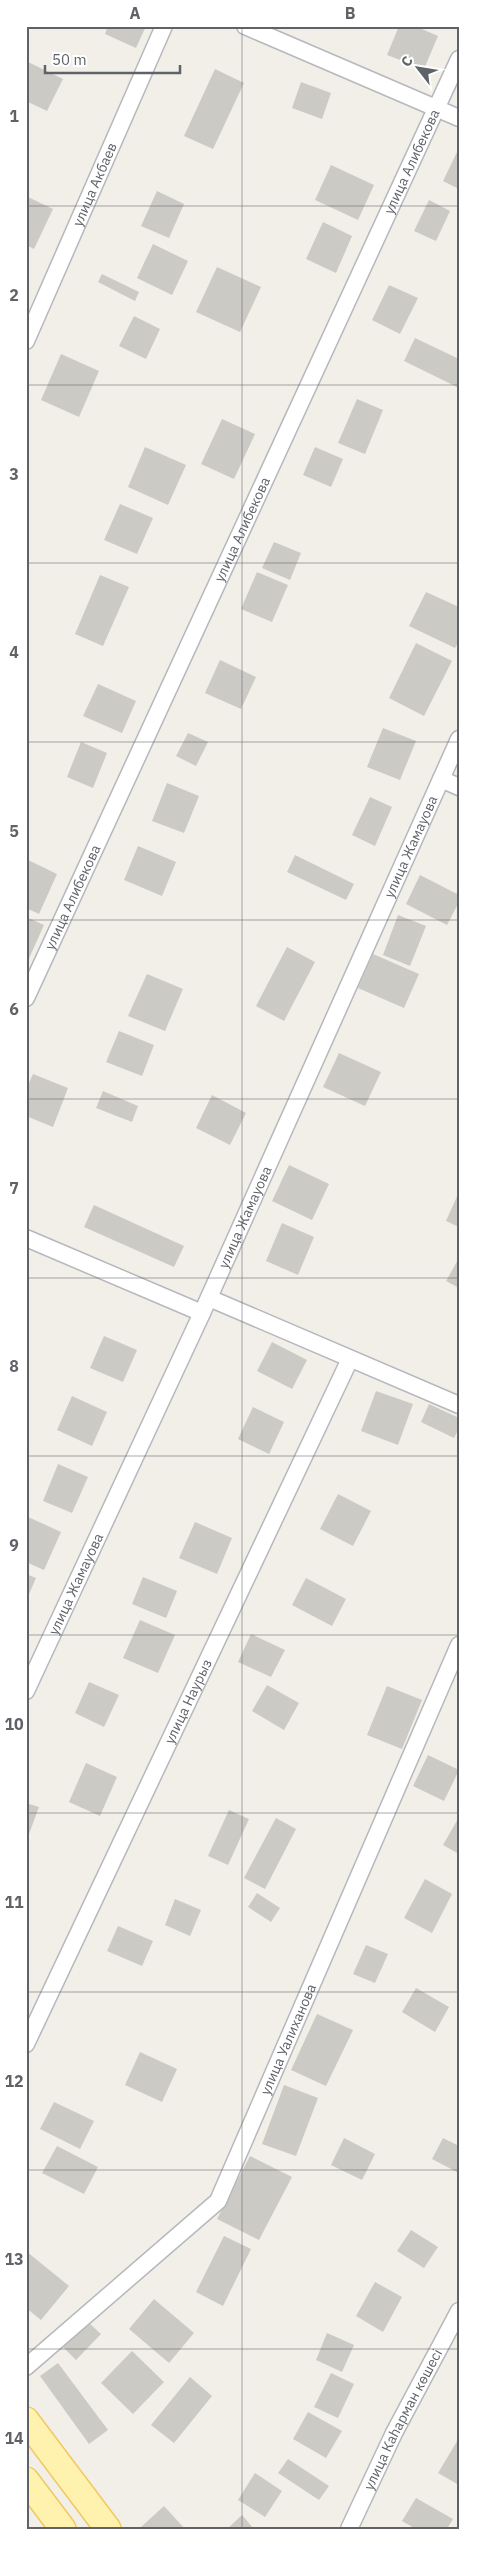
<svg xmlns="http://www.w3.org/2000/svg" width="485" height="2555" font-family="'IBM Plex Sans',sans-serif">
  <style>
    .building { fill: #cccac5 }
    .lines { fill: none; stroke-linecap: round; stroke-linejoin: round }
    .street-casing { stroke: #b5b8bc; stroke-width: 19 }
    .primary-casing { stroke: #f2c960; stroke-width: 28 }
    .path { stroke: #9cc7a9; stroke-width: 3; stroke-dasharray: 5 2.5; stroke-linecap: butt }
    .street { stroke: #fff; stroke-width: 16 }
    .primary { stroke: #fff2af; stroke-width: 25 }
    .grid { fill: none; stroke: #5f6368; stroke-width: 1; stroke-opacity: 0.55 }
    .labels { text-anchor: middle; stroke-width: 4; stroke-linejoin: round; paint-order: stroke }
    .street-label { font-size: 14px; fill: #5f6368; stroke: #fff }
    .neatline { fill: none; stroke: #5f6368; stroke-width: 2 }
    .grid-label { font-size: 16px; text-anchor: middle; font-weight: bold; fill: #5f6368 }
  </style>
  <rect width="100%" height="100%" fill="#f1efe8"/>
  <!-- building -->
  <path class="building" d="M108,26h38l-10,22 -31,-14z
    M399,26h16l23,10 -14,33 -37,-14z
    M26,61l37,18 -16,32 -21,-10z
    M215,69l29,14 -31,66 -29,-13z
    M301,82l30,11 -9,26 -30,-11z
    M459,148v41l-16,-8z
    M331,165l43,20 -16,35 -43,-20z
    M157,191l27,13 -15,34 -28,-12z
    M26,196l27,13 -19,40 -8,-4z
    M429,200l21,11 -14,30 -22,-10z
    M323,222l29,14 -16,37 -30,-14z
    M153,244l35,17 -16,34 -35,-17z
    M217,267l44,20 -21,45 -44,-20z
    M102,274l37,18 -4,9 -37,-19z
    M389,285l29,13 -18,36 -28,-14z
    M134,316l26,13 -14,30 -27,-13z
    M415,338l44,21v29l-55,-27z
    M61,354l38,17 -20,46 -38,-17z
    M357,399l26,11 -18,44 -27,-11z
    M222,419l33,15 -21,45 -33,-15z
    M145,447l41,18 -18,40 -40,-18z
    M315,447l28,12 -12,28 -28,-12z
    M120,504l33,14 -16,36 -33,-14z
    M274,542l27,11 -11,27 -28,-12z
    M257,572l31,13 -16,37 -31,-13z
    M100,575l29,12 -26,59 -28,-12z
    M426,592l33,15v34l-4,7 -46,-22z
    M416,643l36,18 -28,55 -35,-18z
    M220,660l36,17 -15,32 -36,-16z
    M98,684l38,17 -14,32 -39,-17z
    M383,728l33,13 -16,39 -33,-13z
    M188,733l20,9 -12,24 -20,-10z
    M81,742l26,11 -14,35 -26,-11z
    M167,783l32,13 -15,37 -32,-12z
    M370,797l22,10 -17,39 -23,-11z
    M138,846l38,16 -14,34 -38,-16z
    M295,855l59,29 -8,16 -59,-28z
    M26,859l31,15 -18,40 -13,-6z
    M420,875l39,20v7l-12,23 -41,-21z
    M398,915l28,11 -16,40 -27,-11z
    M26,917l18,8 -18,40z
    M287,947l28,15 -31,59 -28,-15z
    M373,954l46,20 -15,34 -46,-20z
    M147,974l36,15 -18,42 -37,-15z
    M119,1031l35,14 -12,31 -36,-14z
    M339,1053l42,19 -16,34 -42,-19z
    M33,1074l35,14 -15,39 -27,-11v-26z
    M103,1091l35,15 -6,16 -36,-14z
    M212,1095l34,18 -16,32 -34,-17z
    M289,1165l40,19 -17,36 -40,-19z
    M459,1192v35l-13,-6z
    M94,1205l90,41 -10,21 -90,-40z
    M282,1223l32,14 -16,38 -32,-14z
    M459,1258v30l-13,-7z
    M104,1336l33,14 -14,32 -33,-14z
    M272,1342l35,18 -15,29 -35,-18z
    M376,1391l37,13 -15,41 -37,-14z
    M72,1396l35,16 -15,34 -35,-16z
    M429,1404l30,14v10l-5,10 -33,-16z
    M253,1407l31,15 -15,32 -31,-15z
    M58,1464l30,13 -16,36 -29,-12z
    M338,1494l33,17 -18,35 -33,-17z
    M26,1516l35,16 -17,38 -18,-8z
    M195,1522l37,16 -15,36 -38,-16z
    M26,1574l10,4 -10,23z
    M143,1577l34,14 -11,27 -34,-14z
    M306,1578l40,21 -14,27 -40,-21z
    M140,1620l35,15 -17,38 -35,-15z
    M251,1634l34,16 -14,27 -33,-15z
    M89,1682l30,13 -15,32 -29,-14z
    M267,1685l32,18 -15,27 -32,-19z
    M387,1686l35,14 -20,49 -35,-14z
    M428,1755l31,15 -15,31 -31,-15z
    M86,1763l31,14 -17,39 -31,-14z
    M26,1803l13,4 -13,35z
    M229,1810l20,9 -21,46 -20,-9z
    M459,1817v37l-16,-9z
    M276,1818l20,11 -31,60 -21,-11z
    M425,1879l27,15 -20,39 -28,-15z
    M257,1893l23,15 -9,14 -23,-15z
    M175,1899l26,11 -11,26 -25,-11z
    M118,1926l35,15 -11,25 -35,-15z
    M366,1945l22,9 -13,29 -22,-9z
    M416,1988l33,19 -14,25 -33,-20z
    M317,2014l36,16 -27,56 -35,-16z
    M140,2052l37,17 -15,33 -37,-17z
    M284,2085l34,13 -22,58 -34,-12z
    M54,2102l40,19 -14,28 -40,-20z
    M344,2138l31,16 -13,26 -31,-15z
    M443,2138l16,8v27l-27,-14z
    M57,2146l41,21 -14,27 -42,-21z
    M250,2156l42,21 -33,63 -42,-21z
    M411,2230l27,17 -14,21 -27,-17z
    M224,2236l27,13 -28,57 -27,-14z
    M26,2251l43,35 -28,34 -15,-12z
    M375,2282l27,15 -19,35 -27,-16z
    M154,2299l40,34 -25,30 -40,-34z
    M88,2322l13,12 -25,26 -13,-13z
    M327,2333l27,12 -12,27 -26,-12z
    M132,2351l32,31 -31,32 -32,-31z
    M58,2363l50,67 -19,14 -49,-68z
    M331,2373l23,11 -16,34 -24,-11z
    M190,2377l22,19 -38,47 -23,-18z
    M308,2412l34,19 -16,27 -33,-19z
    M459,2438v47l-21,-12z
    M288,2459l41,27 -10,14 -41,-27z
    M255,2473l27,18 -17,26 -27,-17z
    M416,2498l37,21 -6,10h-31l-14,-8z
    M164,2506l21,23h-42l-2,-2z
    M242,2515l12,14h-27z"/>
  <g class="lines">
    <defs>
      <g id="street">
        <path d="M245,26l214,92"/>
        <path id="s1" d="M26,341l138,-315"/>
        <path d="M441,779l18,8"/>
        <path id="s2" d="M26,998l433,-939"/>
        <path d="M26,1238l176,75"/>
        <path d="M209,1298l250,107"/>
        <path id="s3" d="M26,1691l176,-378 257,-574"/>
        <path id="s4" d="M26,2044l324,-685"/>
        <path id="s5" d="M26,2367l192,-166 241,-556"/>
        <path id="s6" d="M349,2529l45,-96 65,-122"/>
      </g>
      <path id="primary" d="M26,2420l82,109
        M26,2480l37,49"/>
    </defs>
    <!-- street casing -->
    <use href="#street" class="street-casing"/>
    <!-- primary casing -->
    <use href="#primary" class="primary-casing"/>
    <!-- path -->
    <path class="path" d="M26,2528l1,1"/>
    <!-- street -->
    <use href="#street" class="street"/>
    <!-- primary -->
    <use href="#primary" class="primary"/>
  </g>
  <!-- grid -->
  <path class="grid" d="M242,26v2503M26,206h433M26,385h433M26,563h433M26,742h433M26,920h433M26,1099h433M26,1278h433M26,1456h433M26,1635h433M26,1813h433M26,1992h433M26,2170h433M26,2349h433"/>
  <g class="labels">
    <!-- street labels -->
    <g class="street-label">
      <text dy="5" stroke="none"><textPath href="#s2" startOffset="921">улица Алибекова</textPath></text>
      <text dy="5" stroke="none"><textPath href="#s1" startOffset="171">улица Акбаев</textPath></text>
      <text dy="5" stroke="none"><textPath href="#s2" startOffset="516">улица Алибекова</textPath></text>
      <text dy="5" stroke="none"><textPath href="#s3" startOffset="928">улица Жамауова</textPath></text>
      <text dy="5" stroke="none"><textPath href="#s2" startOffset="111">улица Алибекова</textPath></text>
      <text dy="5" stroke="none"><textPath href="#s3" startOffset="522">улица Жамауова</textPath></text>
      <text dy="5" stroke="none"><textPath href="#s3" startOffset="118">улица Жамауова</textPath></text>
      <text dy="5" stroke="none"><textPath href="#s4" startOffset="379">улица Наурыз</textPath></text>
      <text dy="5" stroke="none"><textPath href="#s5" startOffset="430">улица Уалиханова</textPath></text>
      <text dy="5" stroke="none"><textPath href="#s6" startOffset="122">улица Каһарман көшесі</textPath></text>
    </g>
  </g>
  <!-- border -->
  <rect width="485" height="2555" fill="none" stroke="#ffffff" stroke-width="55"/>
  <!-- north arrow -->
  <g transform="translate(418 68) rotate(301)" stroke="#ffffff" stroke-width="4" paint-order="stroke">
  <path d="M0-4L9 19L0 12L-9 19Z" fill="#5f6368"/>
  <text y="-8" font-size="14" font-weight="bold" text-anchor="middle" fill="#5f6368">С</text>
  </g>
  <!-- scale -->
  <path d="M45 65v8h135v-8" fill="none" stroke="#5f6368" stroke-width="2.5"/>
  <text x="52" y="65" font-size="15" fill="#5f6368" stroke="#ffffff" stroke-width="4" paint-order="stroke">50 m</text>
  <rect x="28" y="28" width="430" height="2500" class="neatline"/>
  <g class="grid-label">
    <text x="135" y="19">A</text>
    <text x="350" y="19">B</text>
    <text x="14" y="122">1</text>
    <text x="14" y="301">2</text>
    <text x="14" y="480">3</text>
    <text x="14" y="658">4</text>
    <text x="14" y="837">5</text>
    <text x="14" y="1015">6</text>
    <text x="14" y="1194">7</text>
    <text x="14" y="1372">8</text>
    <text x="14" y="1551">9</text>
    <text x="14" y="1730">10</text>
    <text x="14" y="1908">11</text>
    <text x="14" y="2087">12</text>
    <text x="14" y="2265">13</text>
    <text x="14" y="2444">14</text>
  </g>
</svg>
